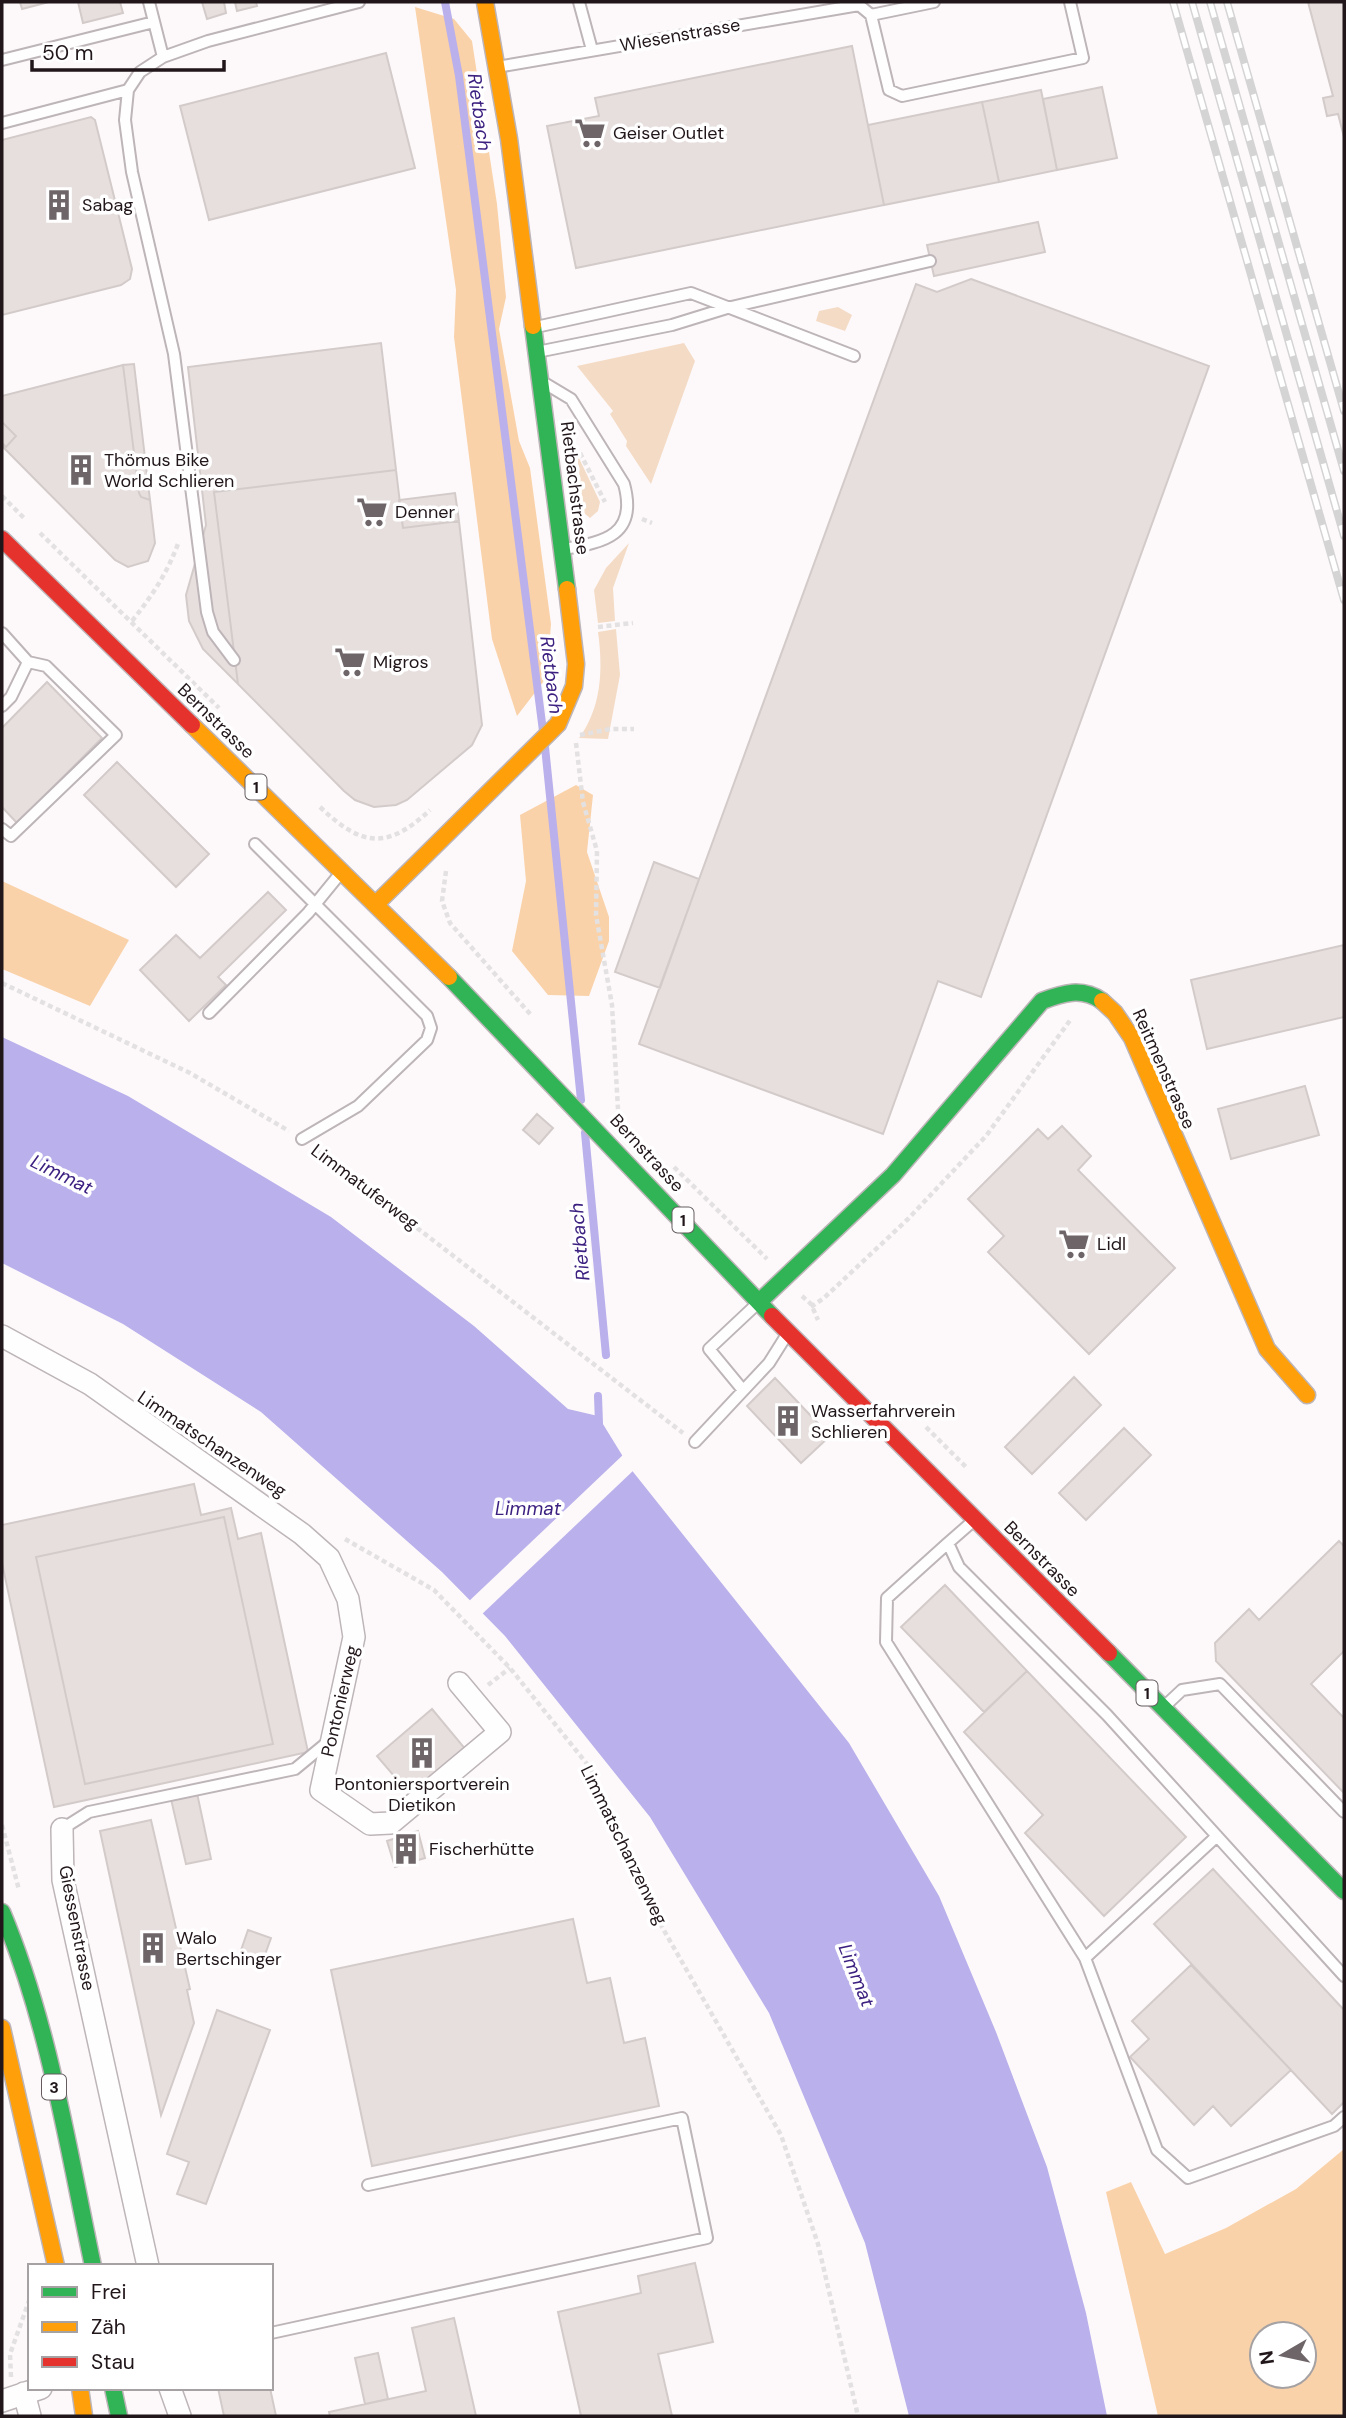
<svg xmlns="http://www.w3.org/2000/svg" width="1346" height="2418" font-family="'DM Sans',sans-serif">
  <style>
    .green { fill: #f4dbc5 }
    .forest { fill: #f9d2aa; fill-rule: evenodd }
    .water { fill: #bab0eb }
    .pier { fill: #fdf9fa }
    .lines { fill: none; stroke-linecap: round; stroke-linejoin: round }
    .stream { stroke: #bab0eb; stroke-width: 8 }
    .building { fill: #e7dfde; stroke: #d3cbca; stroke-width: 2; fill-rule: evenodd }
    .lane-casing { stroke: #bdb5b8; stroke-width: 14 }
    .street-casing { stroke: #bdb5b8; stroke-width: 24 }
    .fast-casing { stroke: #bdb5b8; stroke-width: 19 }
    .slow-casing { stroke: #bdb5b8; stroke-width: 19 }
    .jam-casing { stroke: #bdb5b8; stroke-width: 19 }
    .path { stroke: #e3e1e1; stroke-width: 4.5; stroke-dasharray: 5 3.5; stroke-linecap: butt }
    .lane { stroke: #fffefe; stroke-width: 10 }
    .street { stroke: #fffefe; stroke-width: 21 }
    .fast { stroke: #30b455; stroke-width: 16 }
    .slow { stroke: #ff9f0a; stroke-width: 16 }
    .jam { stroke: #e5322d; stroke-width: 16 }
    .rail-casing { stroke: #d5d4d4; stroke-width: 8 }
    .rail { stroke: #fff; stroke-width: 5; stroke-dasharray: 16; stroke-linecap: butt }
    .labels { text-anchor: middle; stroke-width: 7; stroke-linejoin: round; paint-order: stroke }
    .shield { fill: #fff; stroke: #645c5f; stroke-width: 2 }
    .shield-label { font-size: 16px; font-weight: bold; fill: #21161a }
    .street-label { font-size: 18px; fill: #21161a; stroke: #fff }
    .poi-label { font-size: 18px; fill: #21161a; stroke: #fff; text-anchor: start }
    .water-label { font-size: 19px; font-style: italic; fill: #3d2180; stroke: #fff }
  </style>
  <rect width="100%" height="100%" fill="#fdf9fa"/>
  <!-- green -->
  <path class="green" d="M838,307l14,8 -7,16 -29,-10 3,-10z
    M684,343l11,18 -44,123 -25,-38 1,-5 -17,-27 3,-3 -36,-45z
    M577,454l23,48 -2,9 -8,7 -6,-5z
    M629,543l-16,45 2,33 -17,2 -4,-33 12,-22z
    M616,629l4,46 -12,64 -29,-1c23,-31 24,-70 19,-106z"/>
  <!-- forest -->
  <path class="forest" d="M415,7l39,12 18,22 25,163 9,93 -7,32 20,112 11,27 21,156 -4,53 -30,39 -25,-77 -38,-302 2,-47z
    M576,785l17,10 -6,57 22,65v24l-20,55 -41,-1 -36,-44 14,-70 -6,-66z
    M2,881l127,59 -39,66 -88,-37z
    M1344,2149v267h-186l-52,-224 25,-10 34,72 61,-26 70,-39zM1262,2334h42v42h-42z"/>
  <!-- water -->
  <path class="water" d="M2,1037l126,59 203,121 143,109 94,83 30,7 32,52 219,275 90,153 57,136 51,135 39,146 21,103h-198l-44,-173 -96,-230 -119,-196 -145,-181 -63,-64 -181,-160 -138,-88 -121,-61z"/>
  <!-- pier -->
  <path class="pier" d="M625,1453l10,16 -155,147 -13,-13z"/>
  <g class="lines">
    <!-- stream -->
    <path class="stream" d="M445,2l14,74 84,655
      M545,747l36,353
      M585,1133l21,222
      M598,1396l1,28"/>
  </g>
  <!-- building -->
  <path class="building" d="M20,2h29l-27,7z
    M78,2h42l3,11 -40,10z
    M202,2h22l2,11 -19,6z
    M235,2h21l1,4 -20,5z
    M1308,2h36v135l-6,-23 -11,2 -4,-18 10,-2z
    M852,46l32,159 -308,63 -29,-142 52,-10 -4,-18z
    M386,53l29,115 -206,52 -29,-114z
    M1102,87l15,71 -60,12 -14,-71z
    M1041,90l16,80 -58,12 -17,-80z
    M982,102l17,80 -115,23 -16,-80z
    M91,117l4,3 37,149 -2,10 -9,6 -119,30v-175z
    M1038,222l7,30 -111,24 -7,-31z
    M971,279l238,87 -228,631 -43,-16 -55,153 -244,-90 277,-760 21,8z
    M381,343l15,127 -182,22 24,192 -35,-35 -14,-28 -3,-26 20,-70 -18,-158z
    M134,364l15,128 1,8 -9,-3 -2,-4 -16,-128z
    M123,365l16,128 2,4 9,3 5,43 -7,18 -20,6 -13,-7 -113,-114v-3l4,4 10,-11 -14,-14v-26z
    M2,422l14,14 -10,11 -4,-4z
    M396,470l7,58 56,-7 23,204 -10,20 -65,55 -11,5 -22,2 -19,-7 -11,-9 -106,-107 -24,-192z
    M455,493l4,28 -56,7 -4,-28z
    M47,682l55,56 -85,85 -15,-16v-79z
    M117,762l92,92 -33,33 -92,-92z
    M654,862l45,17 -39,109 -45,-16z
    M268,892l18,18 -68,67 8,8 -37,36 -49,-51 36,-35 24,23z
    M1344,945v72l-137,32 -16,-69z
    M1305,1086l14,49 -88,24 -13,-50z
    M537,1114l16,14 -14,16 -16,-14z
    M1062,1126l29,30 -13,14 97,98 -86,86 -101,-102 16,-16 -36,-37 70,-70 10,10z
    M1074,1377l27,28 -69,69 -27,-27z
    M775,1378l55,58 -29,27 -54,-57z
    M1124,1428l27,27 -65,65 -27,-27z
    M194,1484l7,31 30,-7 7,31 23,-6 47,219 -254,55 -52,-244v-38zM224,1517l49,227 -188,40 -49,-227z
    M224,1517l49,227 -188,40 -49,-227z
    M1339,1541l5,5v105l-33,33 33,34v75l-128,-132 -1,-18 34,-34 10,11z
    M945,1585l82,86 -43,41 -83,-85z
    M1027,1671l159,166 -82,79 -79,-83 18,-18 -79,-83z
    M432,1709l35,42 -55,46 -35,-41z
    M197,1793l14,66 -25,5 -15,-65z
    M151,1820l39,169 -3,1 7,33 -33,92 -61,-284z
    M418,1831l7,27 -30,9 -8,-26z
    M1213,1869l131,141v92l-12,12 -178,-190z
    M573,1919l14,64 23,-5 14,65 21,-5 14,68 -287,60 -41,-196z
    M248,1930l23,8 -8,22 -23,-7z
    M1191,1965l100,105 -60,56 -18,-20 -19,19 -64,-68 19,-18 -17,-18z
    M217,2010l53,20 -64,174 -29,-10 12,-32 -22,-8z
    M695,2263l18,79 -55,12 14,62h-91l-23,-104 83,-19 -3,-17z
    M454,2318l22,98h-146l-1,-4 97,-21 -14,-63z
    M378,2353l10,46 -23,5 -10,-46z
    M218,2388h52l6,28h-52z"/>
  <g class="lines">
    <defs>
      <path id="lane" d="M149,2l14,55
        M579,2l13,48
        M859,5l12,10 18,75 13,6 181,-38 -13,-56
        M871,15l63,-13
        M2,60l152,-38
        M497,67l362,-62 -1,-3
        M2,123l126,-33
        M536,327l155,-34 163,63
        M537,352l135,-27 55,-17 203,-47
        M546,384l25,15 53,85c14,51 -19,58 -60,65
        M2,633l26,29 18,4 70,69 -105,101 -9,-7
        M234,660l-21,-28 -6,-20 -33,-258 -42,-182 -7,-52 3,-30 12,-18 23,-15 45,-16 151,-39
        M2,706l9,-9 17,-35
        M255,844l172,172 4,12 -4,12 -69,66 -56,33
        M209,1013l99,-100 31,-38
        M742,1389l-33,-40 49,-46
        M695,1442l74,-79 17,-27
        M972,1522l-24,21 11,24 148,148 237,261
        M948,1543l-61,55 -1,44 199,316 72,192 31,28 146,-52 10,-9
        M1166,1705l16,-15 38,-6 124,128
        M62,1829l27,-17 206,-43 34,-28
        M1085,1958l132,-122
        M271,2333l436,-95 -25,-120 -314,67"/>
      <path id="street" d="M2,1336l88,48 212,150 27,24 19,41 6,38 -33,153 49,34 21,-1 109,-91 -41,-49
        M62,1829l1,51 85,386
        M170,2388l10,28
        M24,2393l6,23
        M2,2401l39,-13"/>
      <path id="fast" d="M533,326l34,263
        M449,977l323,339
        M759,1302l134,-127 149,-174c21,-8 40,-14 60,0
        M1109,1653l235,238
        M2,1912c47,112 66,236 91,354
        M113,2388l6,28"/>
      <path id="slow" d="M485,2l24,137 24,187
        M192,725l257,252
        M376,904l182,-180 16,-38 2,-22 -9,-75
        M1102,1001l13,12 17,25 135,311 40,46
        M2,2028l54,238
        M80,2388l4,28"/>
      <path id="jam" d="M2,539l190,186
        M772,1316l337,337"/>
    </defs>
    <!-- lane casing -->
    <use href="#lane" class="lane-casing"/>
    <!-- street casing -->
    <use href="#street" class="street-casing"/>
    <!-- fast casing -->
    <use href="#fast" class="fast-casing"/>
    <!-- slow casing -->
    <use href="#slow" class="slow-casing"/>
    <!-- jam casing -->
    <use href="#jam" class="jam-casing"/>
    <!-- path -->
    <path class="path" d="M580,453l25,49
      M2,496l24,24
      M642,519l10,4
      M40,533l179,175
      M132,621c20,-25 36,-49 47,-80
      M598,627l35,-4
      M580,735l30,-6h24
      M576,743l7,59 14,49 -1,64 16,90 6,104
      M320,807c42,40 67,43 110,3
      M446,871l-4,30 8,22 81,92
      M2,983l188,90 99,58
      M316,1150l367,283
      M674,1167l93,92
      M802,1296l9,8 7,16
      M811,1307l13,-9 84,-79 78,-83 85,-117
      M926,1427l41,41
      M345,1539l89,51 76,78 81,101 55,130 135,236 37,109 40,172
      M488,1685l22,-17
      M2,1825l17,65
      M11,2377l-1,-23 20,-56"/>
    <!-- lane -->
    <use href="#lane" class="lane"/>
    <!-- street -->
    <use href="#street" class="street"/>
    <!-- fast -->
    <use href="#fast" class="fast"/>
    <!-- slow -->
    <use href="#slow" class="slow"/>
    <!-- jam -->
    <use href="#jam" class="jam"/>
    <defs>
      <path id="rail" d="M1173,2l171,598
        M1192,2l152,534
        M1210,2l134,469
        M1227,2l117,409"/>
    </defs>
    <!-- rail casing -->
    <use href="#rail" class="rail-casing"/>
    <!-- rail -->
    <use href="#rail" class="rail"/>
  </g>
  <!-- icons -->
  <defs>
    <symbol id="supermarket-bare" viewBox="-9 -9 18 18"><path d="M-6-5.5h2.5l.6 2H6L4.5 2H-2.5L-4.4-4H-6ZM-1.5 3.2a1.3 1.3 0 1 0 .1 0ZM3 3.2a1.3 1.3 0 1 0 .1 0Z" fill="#6e6568" stroke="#fff" stroke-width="2.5" paint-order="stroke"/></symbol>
    <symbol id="building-bare" viewBox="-9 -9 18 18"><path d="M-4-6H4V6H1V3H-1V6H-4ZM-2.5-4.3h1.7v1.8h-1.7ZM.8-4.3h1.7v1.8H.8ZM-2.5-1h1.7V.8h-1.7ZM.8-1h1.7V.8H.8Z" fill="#6e6568" stroke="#fff" stroke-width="2.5" paint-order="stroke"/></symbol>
  </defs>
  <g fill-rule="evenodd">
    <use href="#supermarket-bare" x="568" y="111" width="44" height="44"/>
    <use href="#building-bare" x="37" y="183" width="44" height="44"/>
    <use href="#building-bare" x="59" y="448" width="44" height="44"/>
    <use href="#supermarket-bare" x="350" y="490" width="44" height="44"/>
    <use href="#supermarket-bare" x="328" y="640" width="44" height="44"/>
    <use href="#supermarket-bare" x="1052" y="1222" width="44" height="44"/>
    <use href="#building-bare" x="766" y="1399" width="44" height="44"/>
    <use href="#building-bare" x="400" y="1731" width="44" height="44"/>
    <use href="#building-bare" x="384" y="1827" width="44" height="44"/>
    <use href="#building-bare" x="131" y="1926" width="44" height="44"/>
  </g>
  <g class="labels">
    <!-- shield labels -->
    <g class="shield">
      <rect x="245.5" y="774.5" width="21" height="25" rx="5"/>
      <rect x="672.5" y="1207.5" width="21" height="25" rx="5"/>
      <rect x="1136.5" y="1680.5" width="21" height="25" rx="5"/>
      <rect x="42" y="2074.5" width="24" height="25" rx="5"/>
    </g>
    <g class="shield-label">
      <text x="256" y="793">1</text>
      <text x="683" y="1226">1</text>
      <text x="1147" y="1699">1</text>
      <text x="54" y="2093">3</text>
    </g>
    <!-- street labels -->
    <g class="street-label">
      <text transform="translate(680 35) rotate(-10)" y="6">Wiesenstrasse</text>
      <text transform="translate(575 488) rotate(83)" y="6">Rietbachstrasse</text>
      <text transform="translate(216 721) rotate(44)" y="6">Bernstrasse</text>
      <text transform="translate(1164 1069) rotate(66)" y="6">Reitmenstrasse</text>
      <text transform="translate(647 1153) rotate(47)" y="6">Bernstrasse</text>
      <text transform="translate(365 1187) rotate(37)" y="6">Limmatuferweg</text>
      <text transform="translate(212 1444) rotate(34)" y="6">Limmatschanzenweg</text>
      <text transform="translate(1042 1559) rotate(45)" y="6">Bernstrasse</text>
      <text transform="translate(340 1701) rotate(-77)" y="6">Pontonierweg</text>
      <text transform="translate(624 1845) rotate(64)" y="6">Limmatschanzenweg</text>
      <text transform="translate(77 1928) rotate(79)" y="6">Giessenstrasse</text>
    </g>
    <!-- poi labels -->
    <g class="poi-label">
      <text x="613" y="139">Geiser Outlet</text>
      <text x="82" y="211">Sabag</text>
      <text x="104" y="466">Thömus Bike<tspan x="104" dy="21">World Schlieren</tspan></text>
      <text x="395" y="518">Denner</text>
      <text x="373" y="668">Migros</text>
      <text x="1097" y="1250">Lidl</text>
      <text x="811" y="1417">Wasserfahrverein<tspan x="811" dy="21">Schlieren</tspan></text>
      <text x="422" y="1790" text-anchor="middle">Pontoniersportverein<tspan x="422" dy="21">Dietikon</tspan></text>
      <text x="429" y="1855">Fischerhütte</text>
      <text x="176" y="1944">Walo<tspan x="176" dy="21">Bertschinger</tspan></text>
    </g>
    <!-- water labels -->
    <g class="water-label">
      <text transform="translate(480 112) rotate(82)" y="7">Rietbach</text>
      <text transform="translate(552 675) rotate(83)" y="7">Rietbach</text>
      <text transform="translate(62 1174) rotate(26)" y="7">Limmat</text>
      <text transform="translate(579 1242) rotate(-95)" y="7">Rietbach</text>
      <text x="528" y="1515">Limmat</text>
      <text transform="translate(857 1975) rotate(68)" y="7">Limmat</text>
    </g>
  </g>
  <!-- border -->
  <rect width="1346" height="2418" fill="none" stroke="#21161a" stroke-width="7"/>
  <!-- legend -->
  <rect x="28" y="2264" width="245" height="126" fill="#ffffff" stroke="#a6a2a3" stroke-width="2"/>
  <rect x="42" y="2287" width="35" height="10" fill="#30b455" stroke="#a6a2a3" stroke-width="2"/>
  <text x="91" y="2299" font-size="21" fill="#21161a">Frei</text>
  <rect x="42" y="2322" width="35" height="10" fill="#ff9f0a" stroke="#a6a2a3" stroke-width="2"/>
  <text x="91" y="2334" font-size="21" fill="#21161a">Zäh</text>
  <rect x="42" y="2357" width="35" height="10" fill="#e5322d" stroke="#a6a2a3" stroke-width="2"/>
  <text x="91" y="2369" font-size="21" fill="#21161a">Stau</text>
  <!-- north arrow -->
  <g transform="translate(1283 2355) rotate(261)"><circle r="33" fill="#ffffff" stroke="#a6a2a3" stroke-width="2"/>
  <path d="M0-5L12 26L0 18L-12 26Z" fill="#6e6568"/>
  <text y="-10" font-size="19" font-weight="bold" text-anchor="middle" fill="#21161a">N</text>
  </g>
  <!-- scale -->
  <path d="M32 60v10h192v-10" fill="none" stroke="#21161a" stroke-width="3.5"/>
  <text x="42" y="60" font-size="21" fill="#21161a" stroke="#ffffff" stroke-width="5" paint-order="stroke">50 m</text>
</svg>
